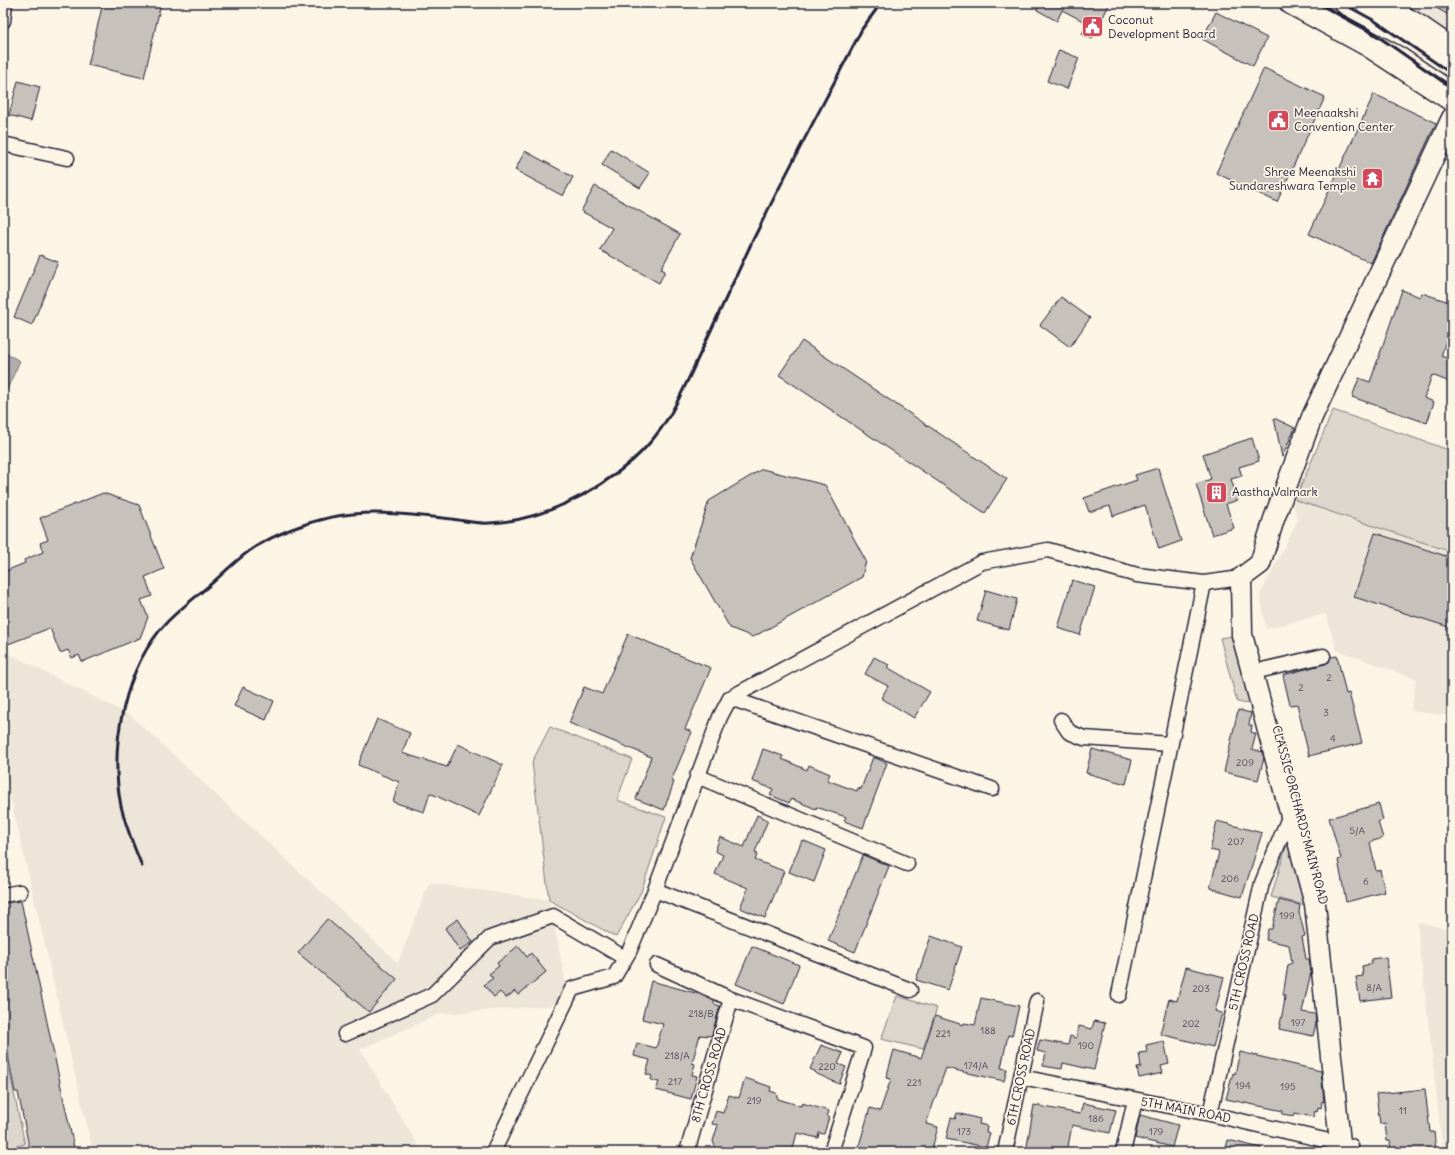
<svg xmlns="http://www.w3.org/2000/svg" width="1455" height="1155" font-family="Delius,sans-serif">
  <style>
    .built { fill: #ece5d8 }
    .green { fill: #dcd6cc; stroke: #7f7c84 }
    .water { fill: #b2adab; stroke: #78757e }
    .building { fill: #c6c1bb; stroke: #22223b }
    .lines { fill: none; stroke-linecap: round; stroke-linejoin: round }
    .street-casing { stroke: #22223b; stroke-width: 17 }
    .secondary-casing { stroke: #22223b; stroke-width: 23 }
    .primary-casing { stroke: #22223b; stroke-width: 25 }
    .street { stroke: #fcf5e5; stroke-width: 14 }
    .secondary { stroke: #fcf5e5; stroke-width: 20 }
    .primary { stroke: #fcf5e5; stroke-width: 22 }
    .rail { stroke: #22223b; stroke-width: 3 }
    .labels { text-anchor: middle; stroke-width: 3.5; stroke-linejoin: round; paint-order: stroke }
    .number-label { font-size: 10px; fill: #4b4a5b }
    .poi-label { font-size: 12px; fill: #22223b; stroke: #fcf5e5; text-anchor: start }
    .street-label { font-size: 12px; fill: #22223b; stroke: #fcf5e5 }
  </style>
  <rect width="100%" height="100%" fill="#fcf5e5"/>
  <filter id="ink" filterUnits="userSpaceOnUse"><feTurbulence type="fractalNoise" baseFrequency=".025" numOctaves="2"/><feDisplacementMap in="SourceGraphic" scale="8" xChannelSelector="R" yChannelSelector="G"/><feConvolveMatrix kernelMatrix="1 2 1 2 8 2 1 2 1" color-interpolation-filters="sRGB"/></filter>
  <g filter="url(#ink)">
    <!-- built -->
    <path class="built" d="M1401,3h51v34l-31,-20z
      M1295,500l157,52v164l-41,-5 5,-32 -79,-29 -11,-36 -60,15 -6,-34 38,-75 -5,-16z
      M3,651l127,64 268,248 31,-80 120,17 21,104 -130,10 -80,35 62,103h-329l-90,-387z
      M1417,922l35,8v222h-9z"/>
    <!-- green -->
    <path class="green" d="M1333,410l119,41v101l-157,-52z
      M1238,635l16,70 -17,-3 -17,-64z
      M550,727l82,32 -15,41 49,17 -25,75 -25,45 -67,-37 -17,-138z
      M1289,837l17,68 -35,-8z
      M897,996l40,12 -14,41 -42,-10z
      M3,1042l22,102 -22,5z"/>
    <!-- water -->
    <path class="water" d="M3,352l17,9 -17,37z"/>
    <!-- building -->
    <path class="building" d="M103,3h58l-17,75 -56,-13z
      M1041,3h69l-18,36 -10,-5 5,-11 -25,-13 -5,11 -20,-11z
      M1428,3h24v14z
      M1216,12l51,26 -14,28 -51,-27z
      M1059,50l20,8 -12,31 -20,-8z
      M1264,68l61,29 -48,105 -61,-29z
      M18,81l22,6 -9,34 -22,-6z
      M1374,94l62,29 -65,140 -62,-29z
      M611,149l39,24 -10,15 -38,-23z
      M525,151l48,26 -10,19 -48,-26z
      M595,186l85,48 -19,35 4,2 -6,12 -59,-33 12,-22 -31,-17z
      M40,255l18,7 -26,63 -18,-8z
      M1402,290l18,7 2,-4 30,10v21l-11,32 11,4v23l-20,-8 -8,23 10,4 -7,21 -75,-26 7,-19 11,4z
      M1061,297l29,21 -20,29 -30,-22z
      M802,341l205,138 -22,34 -206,-138z
      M1274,418l21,10 -13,29z
      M1252,438l7,23 -20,6 3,9 -11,3 7,21 -12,4 8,24 -22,7 -16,-51 15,-5 -8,-25z
      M1158,468l23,73 -22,8 -14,-44 -32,11 -3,-10 -21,6 -5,-14 53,-18 -2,-5z
      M762,469l63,16 41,76 -4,16 -109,60 -23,-9 -40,-70 19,-57z
      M103,493l36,12 25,64 -19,8 7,19 -11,4 7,17 -8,21 -58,24 -3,-7 -7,3 -4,-8 -8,3 -10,-25 -47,18v-74l22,-9 -1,-3 19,-8 -3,-9 8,-3 -8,-22z
      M1375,533l77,25v70l-98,-31z
      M1072,580l23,7 -15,48 -22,-7z
      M986,590l31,9 -8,31 -32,-9z
      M628,634l83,34 -26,61 7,3 -21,49 3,1 -10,28 -28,-11 15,-42 -82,-34 15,-36 18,7z
      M1337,656l9,38 3,-1 13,50 -53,13 -12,-52 -7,1 -7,-30 42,-11 4,-2 2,-5z
      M874,657l15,8 -2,2 43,25 -16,26 -33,-20 7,-12 -23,-12z
      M243,687l31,14 -8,19 -32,-14z
      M1238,710l13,3 -2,12 3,1 -1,6 5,2 -4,15 10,3 2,6 -6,22 -34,-8z
      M377,719l33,14 -8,20 45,14 11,-23 45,21 -24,51 -49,-23 -6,19 -31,-10 6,-20 -41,-17z
      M763,749l20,7 -1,3 25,11 2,-5 21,9 -3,6 30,11 1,-3 3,1 12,-32 14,6 -24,65 -19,-7 2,-4 -30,-10v2l-25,-10 -2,4 -19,-8 3,-6 -21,-8z
      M1092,749l40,11 -6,24 -40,-11z
      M1379,804l4,16 -5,2 5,16 -13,4 6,29 4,-1 5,22 -39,10 -8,-42 3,-1 -12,-41z
      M757,815l11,5 -13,32 3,1 -3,7 29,11 -19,47 -25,-10 8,-20 -33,-14 8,-19 -8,-4 5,-14 24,10z
      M1217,821l45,12 -20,64 -32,-9 9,-36 -9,-2z
      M802,840l24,10 -12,32 -25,-10z
      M863,855l26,11 -34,86 -27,-11z
      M1279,900l21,5 -1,7 6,24 -3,1 4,22h3l2,13 -9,40 13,2 1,10 -3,12 -34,-7 5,-24 1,-10h-2l5,-30 4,-2 -3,-18 -23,-5 2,-11h4z
      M21,901l54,251h-38l-8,-5 -11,-55h-3l-12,-61v-128z
      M327,919l70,60 -28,33 -71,-59z
      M458,919l15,23 -13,9 -15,-23z
      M931,936l31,11 -14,43 -32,-10z
      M518,946l9,11 4,-4 15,19 -28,23 -3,-4 -9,7 -6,-6 -6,5 -10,-12 9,-7 -4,-4 10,-8 -2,-3z
      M752,946l47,19 -15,39 -48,-20z
      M1386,957l5,40 -31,4 -4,-24 7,-1 -1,-10 9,-2v-5z
      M1186,967l38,10 -9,34 7,2 -9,34 -53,-13 9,-35 8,2z
      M651,981l48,13 15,7v3l6,2 -8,28 -1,2 -11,-1 -8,28 3,1 -3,11 5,1 -6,23 -35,-9 3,-8 -8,-2 1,-4 -6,-2 4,-14 -16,-4 3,-13 19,5 7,-24 -21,-5z
      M981,998l38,8 -7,30 -4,-1 -7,33 6,1 -3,12 -58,-13 -20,56 12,3 -7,25h-61l-12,-3 12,-41 10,3 11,-32 -5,-1 8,-28 27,8 14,-42 28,9 1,-2 11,2z
      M1094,1021l11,2 -11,47 -31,-7 -1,6 -19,-3 3,-13 -9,-2 3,-11 28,5 2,-9 6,2 3,-12 13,3z
      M1164,1041l5,23 -8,2 2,7 -24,5 -2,-10 4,-1 -2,-14 8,-1 -1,-7z
      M821,1045l22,8 -5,11 8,3 -7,17 -24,-11 1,-1 -6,-3z
      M1240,1052l81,19 3,31 -2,-1 -1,7 -3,-1 -1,5 -2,-1 -2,6 -18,-4 -1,3 -12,-2 1,-3 -57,-12 7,-26 2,1z
      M745,1078l26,9 -1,4 6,2 2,6 23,7 1,-3 27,8 -2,6h2l-5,17 -5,-1 -1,5 -21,-5 -5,19h-75l-4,-11 5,-16 -6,-1 4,-13 7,2 6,-18 10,3z
      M1425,1089l5,43h4l2,20h-45l-1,-11h-3l-2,-18 -5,1 -4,-30z
      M1083,1103l33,7 -6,23 -38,-8 -5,27h-41l8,-47 46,9z
      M957,1113l23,6 -1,5 8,2 -1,6 4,1 -4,14 -40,-8 5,-21 4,1z
      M1140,1115l38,10 -6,22 -37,-9z
      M1228,1140l33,8 -1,4h-35z"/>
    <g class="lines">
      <defs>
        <path id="street" d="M3,21l2,-18
          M3,144l64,14
          M1262,670l61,-14
          M730,698l262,91
          M1061,720l8,12 15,6 86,6
          M697,776l210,88
          M655,890l255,100
          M3,895l17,-3
          M657,965l74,34 133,49 -33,104
          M1119,995l85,-412
          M345,1034l87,-39 58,-57 63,-22 72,42
          M1021,1077l189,37 141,32
          M1210,1114l52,-231 28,-68
          M493,1152l79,-163 42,-12 15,-25 26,-62 65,-173 10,-19 252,-136 66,-12 89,25 67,8 37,-5
          M687,1152l44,-153
          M1005,1152l32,-151
          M1123,1152l12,-52"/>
        <path id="secondary" d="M1380,3l37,21 35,24
          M1341,1152l-26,-248 -73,-269 -1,-57 19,-14 14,-45 38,-102 140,-299"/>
        <path id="primary" d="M1291,3l77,42 84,55
          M1346,3l63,34 43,29"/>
      </defs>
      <!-- street casing -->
      <use href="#street" class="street-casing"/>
      <!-- secondary casing -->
      <use href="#secondary" class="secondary-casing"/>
      <!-- primary casing -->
      <use href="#primary" class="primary-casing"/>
      <!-- street -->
      <use href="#street" class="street"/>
      <!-- secondary -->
      <use href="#secondary" class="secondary"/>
      <!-- primary -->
      <use href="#primary" class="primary"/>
      <!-- rail -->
      <path class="rail" d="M1318,3l51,27 83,58
        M1342,3l33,18 77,53
        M142,866c-8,-19 -16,-39 -21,-60 -12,-60 3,-139 47,-185 13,-13 29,-25 43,-37 14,-12 28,-27 44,-37 23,-14 50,-24 77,-30 40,-8 79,-2 120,2 12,2 25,5 38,4 51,-2 105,-30 143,-63 35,-31 48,-66 67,-106 17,-37 34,-74 51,-110 35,-72 74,-143 111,-215l19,-26"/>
    </g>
  </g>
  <!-- icons -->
  <defs>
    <symbol id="civic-square" viewBox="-11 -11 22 22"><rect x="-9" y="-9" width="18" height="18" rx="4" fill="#d1495b" stroke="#fcf5e5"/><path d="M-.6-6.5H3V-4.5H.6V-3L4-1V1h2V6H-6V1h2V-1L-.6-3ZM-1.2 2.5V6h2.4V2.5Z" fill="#fff"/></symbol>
    <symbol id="temple-square" viewBox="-11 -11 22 22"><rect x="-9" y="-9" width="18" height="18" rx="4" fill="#d1495b" stroke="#fcf5e5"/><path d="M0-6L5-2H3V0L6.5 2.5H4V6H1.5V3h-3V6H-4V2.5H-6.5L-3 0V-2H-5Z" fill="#fff"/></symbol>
    <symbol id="building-square" viewBox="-11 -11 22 22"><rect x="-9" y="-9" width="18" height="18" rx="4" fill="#d1495b" stroke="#fcf5e5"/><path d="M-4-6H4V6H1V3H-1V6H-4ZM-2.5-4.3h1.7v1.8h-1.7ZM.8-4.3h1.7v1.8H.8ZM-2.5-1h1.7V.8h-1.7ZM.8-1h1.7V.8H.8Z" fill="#fff"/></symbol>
  </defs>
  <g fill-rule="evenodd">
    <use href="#civic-square" x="1080" y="14" width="25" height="25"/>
    <use href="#civic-square" x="1266" y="108" width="25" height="25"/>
    <use href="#temple-square" x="1360" y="166" width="25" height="25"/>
    <use href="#building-square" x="1204" y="480" width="25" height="25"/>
  </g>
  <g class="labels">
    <!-- number labels -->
    <g class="number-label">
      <text x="1329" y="681">2</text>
      <text x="1301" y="691">2</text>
      <text x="1326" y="716">3</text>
      <text x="1333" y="742">4</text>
      <text x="1245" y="766">209</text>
      <text x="1357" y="834">5/A</text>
      <text x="1236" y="845">207</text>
      <text x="1230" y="882">206</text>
      <text x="1366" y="885">6</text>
      <text x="1287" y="919">199</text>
      <text x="1374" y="991">8/A</text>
      <text x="1201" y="992">203</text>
      <text x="701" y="1017">218/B</text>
      <text x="1298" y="1026">197</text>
      <text x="1191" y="1027">202</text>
      <text x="988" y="1034">188</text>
      <text x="943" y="1037">221</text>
      <text x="1086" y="1049">190</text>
      <text x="677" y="1059">218/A</text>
      <text x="976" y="1069">174/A</text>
      <text x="827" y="1070">220</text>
      <text x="675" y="1085">217</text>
      <text x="914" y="1086">221</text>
      <text x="1243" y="1089">194</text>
      <text x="1288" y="1090">195</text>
      <text x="754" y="1104">219</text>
      <text x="1403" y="1114">11</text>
      <text x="1096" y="1122">186</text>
      <text x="964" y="1135">173</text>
      <text x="1156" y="1135">179</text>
    </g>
    <!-- poi labels -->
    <g class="poi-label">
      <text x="1108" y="24">Coconut<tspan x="1108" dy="14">Development Board</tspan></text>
      <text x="1294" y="117">Meenaakshi<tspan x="1294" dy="14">Convention Center</tspan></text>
      <text x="1356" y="176" text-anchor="end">Shree Meenakshi<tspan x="1356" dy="14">Sundareshwara Temple</tspan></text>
      <text x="1232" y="496">Aastha Valmark</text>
    </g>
    <!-- street labels -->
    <g class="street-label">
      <text transform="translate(1300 815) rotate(75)" y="4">CLASSIC ORCHARDS MAIN ROAD</text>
      <text transform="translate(1244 962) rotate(-77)" y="4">5TH CROSS ROAD</text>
      <text transform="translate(709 1075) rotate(-74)" y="4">8TH CROSS ROAD</text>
      <text transform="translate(1021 1077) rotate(-78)" y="4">6TH CROSS ROAD</text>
      <text transform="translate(1186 1110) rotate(11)" y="4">5TH MAIN ROAD</text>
    </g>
  </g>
  <!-- margin -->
  <rect width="1455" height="1155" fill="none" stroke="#fcf5e5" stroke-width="16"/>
  <rect x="8" y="8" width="1439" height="1139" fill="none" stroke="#22223b" stroke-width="1.5" filter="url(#ink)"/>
</svg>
